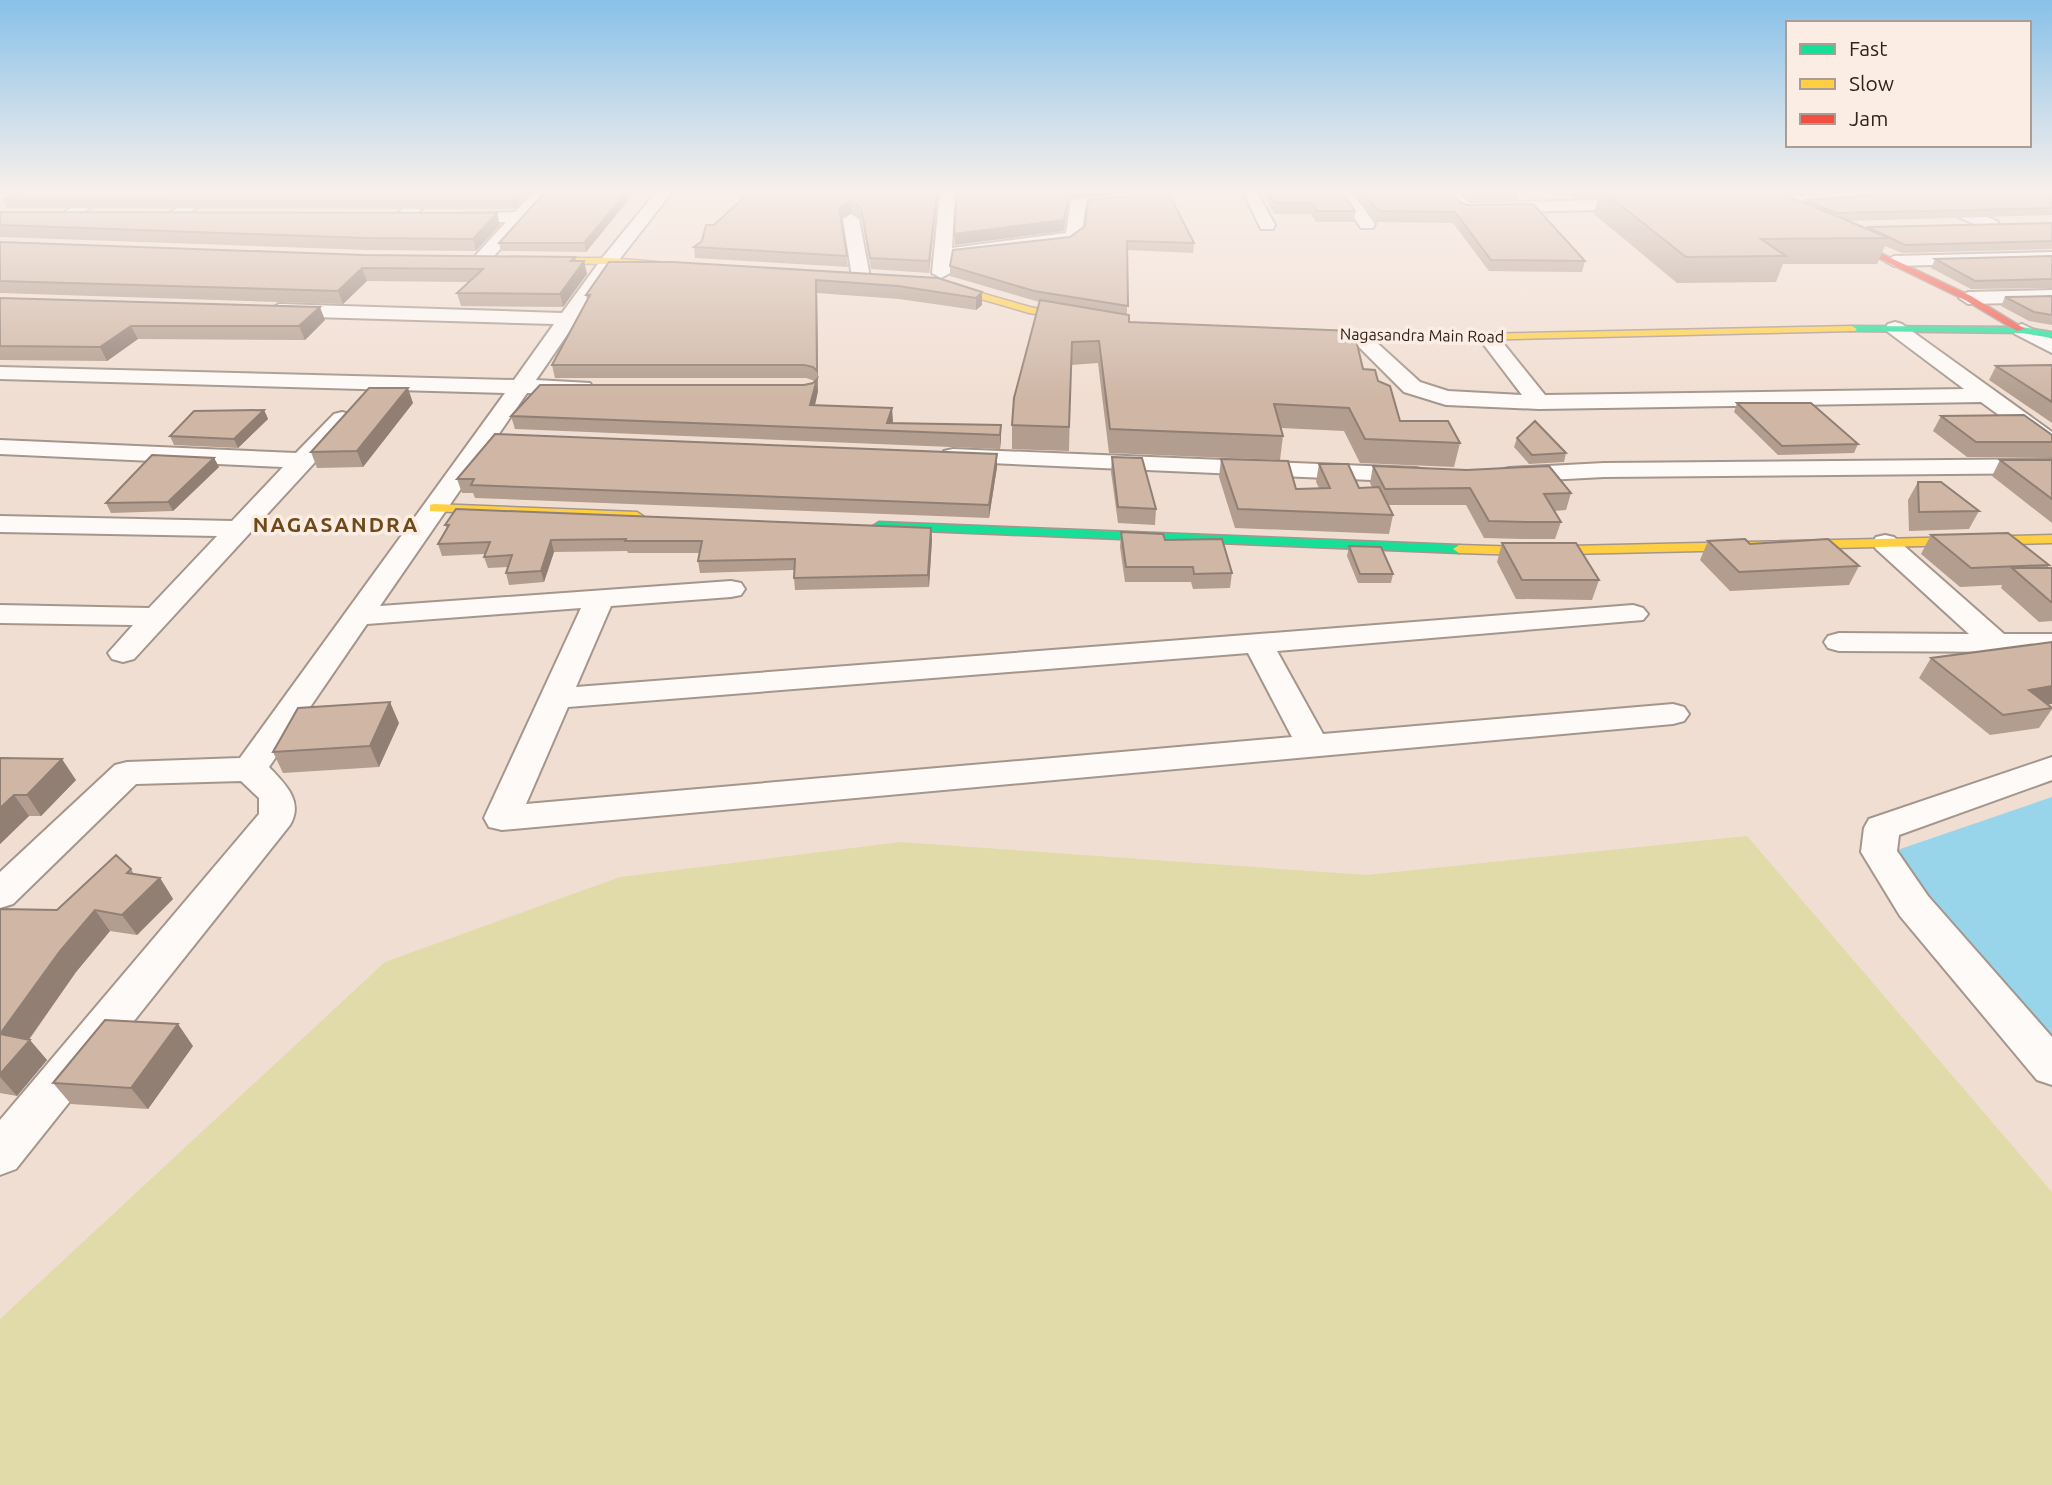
<svg xmlns="http://www.w3.org/2000/svg" width="2052" height="1485" font-family="Ubuntu,sans-serif">
  <style>
    .green { fill: #e0dba8 }
    .water { fill: #98d4ea }
    .lines { fill: none; stroke-linecap: round; stroke-linejoin: round }
    .street-casing { stroke: #a4968d; stroke-width: 4 }
    .fast-casing { stroke: #a4968d; stroke-width: 3 }
    .slow-casing { stroke: #a4968d; stroke-width: 3 }
    .jam-casing { stroke: #a4968d; stroke-width: 3 }
    .street { fill: #fdfaf8; fill-rule: evenodd }
    .fast { fill: #16e098; fill-rule: evenodd }
    .slow { fill: #ffcf43; fill-rule: evenodd }
    .jam { fill: #f24e42; fill-rule: evenodd }
    .wall { fill: #b29d8e }
    .shaded-wall { fill: #917f74 }
    .building { fill: #cfb6a5; stroke: #917f74; stroke-width: 2 }
    .labels { text-anchor: middle; stroke-width: 7; stroke-linejoin: round; paint-order: stroke }
    .far-street-label { font-size: 16px; fill: #31241c; stroke: #fbede4 }
    .far-district-label { font-size: 21px; font-weight: bold; letter-spacing: 2px; fill: #6d4a18; stroke: #fbede4 }
  </style>
  <rect width="100%" height="100%" fill="#f1ded2"/>
  <!-- green -->
  <path class="green" d="M1747,836l305,356v293h-2052v-166l385,-357 235,-85 280,-35 466,33z"/>
  <!-- water -->
  <path class="water" d="M2052,797v241l-181,-179z"/>
  <g class="lines">
    <defs>
      <path id="street" d="M99,192h19l-47,27h-12l-2,-3z
        M203,192h19l-45,28h-12l-2,-3z
        M424,192h17l-32,28h-12l-2,-3 2,-3z
        M534,192h16l-63,72h-12l-3,-4 3,-4 31,-34h-52l-8,-5 2,-3 67,-2z
        M656,192h16l-57,73 -79,115 54,3 3,5 -3,5 -8,2 -55,-2 -147,213 351,-25 10,2 4,6 -4,6 -10,2 -120,9 -35,81 1057,-82 10,3 5,6 -5,6 -366,31 46,83 350,-30 11,3 5,7 -5,7 -11,3 -1171,106 -13,-3 -5,-9 97,-210 -214,16 -98,143c16,17 35,34 21,58l-274,344 -16,6v-55l259,-306v-16l-18,-17 -105,3 -123,120 -13,4v-36l115,-107 12,-3 113,-4 265,-365 -505,-14v-12l514,13 40,-56 -275,-8 -10,-6 10,-6 283,9 41,-56zM1248,653l44,84 -766,67 42,-97z
        M940,192h15l-3,56 114,-15 5,-33 69,-8h24c-14,13 -59,13 -79,15l-3,29 -13,8 -118,14 -1,15 -9,5 -9,-5z
        M1243,192h14l18,33 -2,4h-12z
        M1337,192h15l23,32 -2,4h-12z
        M1441,192h17l12,11 170,-4 8,5 -8,5 -174,4 -6,-2z
        M1854,192h70l-8,5 -159,11 -8,-5 8,-5z
        M1932,194l65,27 2,4 -8,5 -6,-1 -59,-27 -2,-3 2,-3z
        M851,214l8,5 11,58 -9,5 -9,-5 -9,-58z
        M2052,252v10l-158,4 -9,-5 9,-5z
        M2052,290v12l-84,2 -9,-6 9,-6z
        M1895,322l7,2 150,108v14l-12,-1 -59,-43 -442,7 -93,-4 -42,-13 -57,-57 3,-4h14l56,51 28,9 74,4 -44,-58 3,-4h14l50,62 419,-6 -76,-57 -3,-4 3,-4z
        M2022,324l30,15v14l-37,-19 -3,-4 3,-4z
        M342,412l8,2 3,5 -3,5 -216,235 -11,3 -11,-3 -4,-6 25,-28 -133,-2v-18l149,3 68,-72 -217,-4v-16l232,5 51,-54 -283,-13v-14l296,13 38,-39z
        M953,449l463,19 9,2 3,5 -3,5 -9,2 -472,-21 -3,-5 3,-5z
        M2052,459v14l-448,4 -95,5 -9,-2 -3,-5 3,-5 9,-2 95,-5z
        M1885,535l9,2 110,97h48v18l-213,-1 -11,-3 -4,-6 4,-6 11,-3 130,1 -93,-85 -4,-6 4,-6z
        M2052,757v23l-153,55 -2,16 31,45 124,141v48l-15,-5 -137,-164 -39,-64 3,-24 5,-9z"/>
      <path id="fast" d="M1852,326l170,1 30,5v6l-30,-5 -173,-2 -2,-2z
        M879,522l580,23 6,4 -6,4 -584,-24 -2,-3z"/>
      <path id="slow" d="M520,258h89l60,5 4,3 -4,3 -60,-5 -86,-1 -3,-1z
        M932,279l98,28 62,13 -5,3 -58,-10 -100,-29 -1,-2z
        M1852,326l5,3 -2,2 -425,10 -129,-5 -5,-3 5,-3 129,5z
        M434,504l203,8 6,4 -6,4 -207,-9v-6z
        M2052,535v8l-529,12 -64,-2 -6,-4 6,-4 64,2z"/>
      <path id="jam" d="M1834,231l137,65 54,33 -8,2 -52,-31 -134,-65z"/>
    </defs>
    <!-- street casing -->
    <use href="#street" class="street-casing"/>
    <!-- fast casing -->
    <use href="#fast" class="fast-casing"/>
    <!-- slow casing -->
    <use href="#slow" class="slow-casing"/>
    <!-- jam casing -->
    <use href="#jam" class="jam-casing"/>
    <!-- street -->
    <use href="#street" class="street"/>
    <!-- fast -->
    <use href="#fast" class="fast"/>
    <!-- slow -->
    <use href="#slow" class="slow"/>
    <!-- jam -->
    <use href="#jam" class="jam"/>
  </g>
  <!-- wall -->
  <path class="wall" d="M21,192h510l-17,17 -507,-1 -4,-8z
    M545,192h90l-49,60 -85,-1 -2,-8z
    M750,192h188l-9,81 -58,-4 -9,-50 -10,-7 -11,7 7,48 -153,-9 -1,-11 8,-6 12,-16z
    M1263,192h79l13,19 -1,11h-38l-5,-8h-37z
    M1354,192h96l10,10 125,59 -3,11 -93,-1 -36,-48 -77,-1z
    M1461,192h58l-2,8h-46z
    M1568,192h256l-39,2 19,8 1,-2 247,-8v23l-204,6 19,7v-1l185,-4v26l-150,4 -17,-7 -8,18h-94l-7,18 -99,1 -83,-69 4,-16 -22,1z
    M1139,195l55,48 -1,10 -66,-3v65l2,7 234,47 15,12 22,40 60,22 -6,24 -94,-4 -16,-32 -63,-3 2,8 -3,24 -171,-7 -11,-90 -27,2 -2,86 -57,-2v-24l27,-123 -89,-26v-10l120,-29z
    M0,212l497,1 3,12 -24,26 -108,-1 -368,-13z
    M0,242l364,13 211,2 1,4h8l3,13 -24,33 -102,-1 -4,-13 12,-11 -102,-1 -24,23 -343,-11z
    M2052,256v32l-81,1 -40,-21 4,-9z
    M609,262l373,30v13l-6,5 -77,-11 -82,-6 1,98 -3,14 78,16 -1,2 109,2v13l-1,11 -485,-20 -4,-13 293,-31 9,-2 2,-2 -9,-3h-251l-3,-13 35,-65 -1,-5z
    M2052,296v29l-23,-4 -28,-15 4,-9z
    M0,298l325,22 -20,20 -167,-1 -31,22 -107,-1z
    M2052,365v58l-63,-43 7,-14z
    M413,403l-50,64 -46,1 -6,-16z
    M1737,403l121,41 -4,9 -76,2 -44,-43z
    M264,410l4,9 -30,29 -64,-3 -4,-9z
    M1941,416l111,19v22h-85l-34,-26z
    M1517,438l49,15 -2,9 -35,2 -15,-17z
    M1112,457l44,52 -1,16 -37,-2 -7,-51z
    M214,458l5,9 -46,44 -62,2 -5,-10z
    M1221,459l75,30 23,-1 -3,-6 3,-18 40,24 13,-1 -2,-4 3,-17 198,27 -5,17 -12,1 7,11 -6,17h-32l-39,-1 -18,-33h-78l5,10 -4,19 -154,-6 -16,-51z
    M2000,460h52v63l-60,-47z
    M997,467l-8,51 -514,-20 -2,-5h-11l-5,-14z
    M1918,482l61,29 -10,18 -60,2 -1,-31z
    M445,525l487,14 -3,48 -134,3 -1,-12v-8l-94,3 -2,-12 1,-8h-71l-1,-2 -73,1 -10,30 -35,3 -3,-12 2,-6 -20,1 -4,-11 1,-3 -43,2 -4,-12 9,-16z
    M1121,532l44,8 67,33 -2,15 -37,1 -2,-7h-66l-5,-35z
    M1931,535l118,30 -2,3h5v53l-13,1 -38,-34 1,-3 -42,2 -39,-33z
    M1708,541l42,3 109,22 -10,19 -119,6 -30,-31z
    M1502,543l97,37 -7,20 -76,-1 -19,-37z
    M1349,546l44,28 -2,9h-33l-11,-27z
    M1931,658l118,47 3,2v2l-13,19 -49,7 -71,-57z
    M399,723l-20,44 -96,6 -10,-21z
    M0,758l76,22 -35,36h-12l-29,28z
    M131,869l3,5 26,4 13,21 -36,36 -27,-4 -34,41 -47,68 18,20 -30,36 -17,-3v-184l57,1z
    M193,1046l-45,63 -77,-5 -18,-21z"/>
  <!-- shaded-wall -->
  <path class="shaded-wall" d="M521,192h10l-17,17 -2,-8z
    M627,192h8l-49,60 -2,-9z
    M937,192h1l-9,81v-12z
    M1069,192h70l-70,6 -5,33 -109,14 -1,-11z
    M851,201l1,11 -12,7 -1,-10z
    M497,213l3,12 -24,26 -3,-12z
    M575,257l3,12 6,-8 3,13 -24,33 -3,-13 11,-33z
    M362,268l5,13 -24,23 -5,-13z
    M816,280l1,13 1,92 -1,-14z
    M982,292v13l-6,5v-12z
    M320,307l5,13 -20,20 -6,-14z
    M131,326l7,13 -31,22 -7,-14z
    M817,379l1,12 -6,27 -2,-13z
    M408,388l5,15 -50,64 -6,-16z
    M892,408l1,13 -4,10 -2,-8z
    M264,410l4,9 -30,29 -4,-9z
    M1001,425v13l-1,11v-14z
    M997,454v13l-8,51v-13z
    M214,458l5,9 -46,44 -5,-9z
    M931,528l1,11 -3,48 -1,-12z
    M551,540l3,12 -10,30 -3,-11z
    M2052,686v18l-37,6 14,-20z
    M390,702l9,21 -20,44 -9,-21z
    M62,759l14,21 -35,36 -14,-21z
    M14,795l15,21 -29,28v-36z
    M160,878l13,21 -36,36 -15,-20z
    M95,910l15,21 -34,41 -52,74 6,-6 17,20 -30,36 -17,-19v-43l60,-83z
    M178,1024l15,22 -45,63 -17,-21z"/>
  <!-- building -->
  <path class="building" d="M21,192h500l-9,9 -509,-1z
    M545,192h82l-43,51h-85z
    M750,192h187l-8,69 -59,-3 -9,-50 -10,-7 -12,8 8,47 -153,-9 8,-6 4,-16h8z
    M957,192h112l-5,28 -110,14z
    M1149,192h19l26,51 -67,-2 1,65 -94,-15 -84,-25 3,-16 117,-13 15,-11 3,-26 51,-5z
    M1269,192h73l13,19h-38l-4,-8h-37z
    M1363,192h87l10,10 7,3 66,-1 52,57 -94,-1 -36,-48 -77,-1z
    M1604,192h175l110,46 -128,1 25,17 -100,1z
    M1920,192h132v16l-216,5 -31,-13z
    M0,212l497,1 -24,26 -109,-1 -364,-13z
    M2052,223v18l-147,4 -38,-18z
    M0,242l364,13 211,2 -4,4h13l-24,33 -103,-1 26,-24 -121,-1 -24,23 -338,-10z
    M2052,256v23l-77,2 -40,-22z
    M609,262h64l265,16 44,14 -6,6 -78,-12 -82,-6 1,91 -4,-4 -9,-2h-252l38,-70h-4z
    M2052,296v19l-18,-3 -29,-15z
    M0,298l320,9 -21,19h-168l-31,21 -100,-1z
    M1040,300l89,15v7l225,9 9,38 12,1 3,11 12,5 10,35h48l12,22 -95,-4 -16,-31 -75,-4 9,32 -173,-7 -11,-88 -27,1 -3,85 -57,-2 2,-27z
    M2052,365v37l-56,-36z
    M817,379l-7,26 82,3 -5,15 114,2 -1,10 -489,-19 29,-31h264l9,-2z
    M369,388h39l-51,63 -46,1z
    M1737,403h74l47,41 -76,2z
    M264,410l-30,29 -64,-3 24,-25z
    M2024,415l28,20v7h-76l-35,-26z
    M1535,421l31,32 -34,2 -15,-17z
    M495,434l502,20 -8,51 -518,-20 3,-6h-17z
    M152,455l62,3 -46,44 -62,1z
    M1112,457l30,1 14,51 -38,-2z
    M1221,459l67,2 8,28 34,-1 -11,-24h29l11,24 20,-1 14,28 -155,-6z
    M2000,460h52v39z
    M1373,466l94,4 82,-4 22,27 -27,1 17,28h-33l-39,-1 -19,-33 -85,1z
    M1918,482h23l38,29 -60,1z
    M456,509l475,19 -3,47 -134,3 1,-19 -97,2 4,-20h-77l1,-2 -75,1 -10,31 -35,2 6,-18 -28,2 6,-15 -52,2 11,-19h-4z
    M1121,532l42,2 2,6 57,-1 10,34 -38,1 -1,-7h-67z
    M2008,533l41,32 -78,3 -40,-33z
    M1745,539l5,5 78,-5 31,27 -120,6 -31,-31z
    M1502,543h74l23,37h-77z
    M1349,546l32,1 12,27h-33z
    M2012,568h40v34h-1z
    M2052,642v44l-23,4 23,18 -49,7 -72,-57z
    M390,702l-20,44 -97,6 25,-44z
    M0,758l62,1 -35,36h-13l-14,13z
    M116,855l15,14 -4,4 33,5 -38,37 -27,-5 -35,41 -60,83 30,6 -30,34v-165l57,1z
    M105,1020l73,4 -47,64 -78,-5z"/>
  <!-- sky -->
  <linearGradient id="sky" x2="0" y2="1"><stop stop-color="#88c1e9"/><stop offset="0.48" stop-color="#f9f0eb"/><stop offset="1" stop-color="#f9f0eb" stop-opacity="0"/></linearGradient>
  <rect width="2052" height="399" fill="url(#sky)"/>
  <g class="labels">
    <!-- far-street labels -->
    <g class="far-street-label">
      <text transform="translate(1422 335) rotate(1)" y="6">Nagasandra Main Road</text>
    </g>
    <!-- far-district labels -->
    <g class="far-district-label">
      <text x="336" y="532">NAGASANDRA</text>
    </g>
  </g>
  <!-- legend -->
  <rect x="1786" y="21" width="245" height="126" fill="#fbede4" stroke="#aa9d94" stroke-width="2"/>
  <rect x="1800" y="44" width="35" height="10" fill="#16e098" stroke="#aa9d94" stroke-width="2"/>
  <text x="1849" y="56" font-size="21" fill="#31241c">Fast</text>
  <rect x="1800" y="79" width="35" height="10" fill="#ffcf43" stroke="#aa9d94" stroke-width="2"/>
  <text x="1849" y="91" font-size="21" fill="#31241c">Slow</text>
  <rect x="1800" y="114" width="35" height="10" fill="#f24e42" stroke="#aa9d94" stroke-width="2"/>
  <text x="1849" y="126" font-size="21" fill="#31241c">Jam</text>
</svg>
